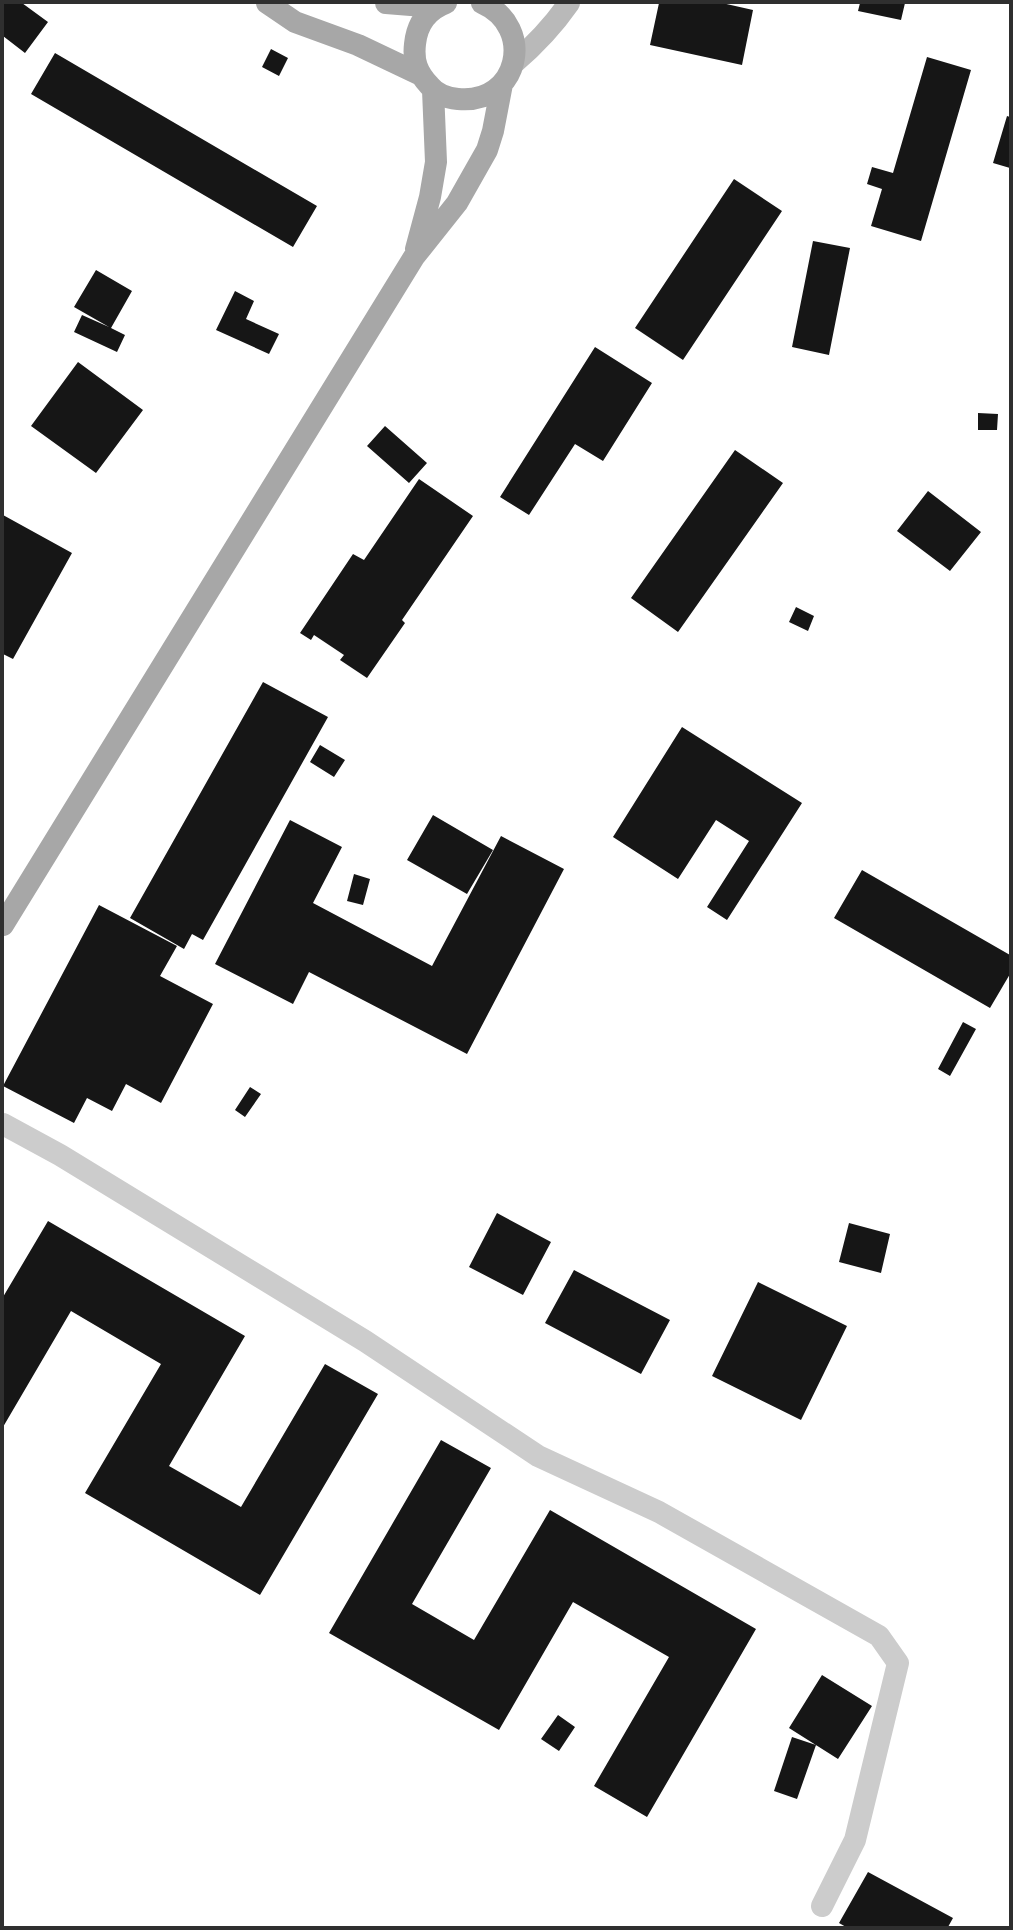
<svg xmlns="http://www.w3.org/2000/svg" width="1013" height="1930" font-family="Overpass,sans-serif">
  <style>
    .building { fill: #161616 }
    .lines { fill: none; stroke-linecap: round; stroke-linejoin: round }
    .street { stroke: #ccc; stroke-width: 22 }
    .secondary { stroke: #b9b9b9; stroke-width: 22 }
    .primary { stroke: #a7a7a7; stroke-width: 22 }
  </style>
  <rect width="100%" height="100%" fill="#fff"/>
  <!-- building -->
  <path class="building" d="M3,3h19l26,19 -23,31 -22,-17z
    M659,3h63l31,7 -11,55 -92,-20z
    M860,3h45l-4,17 -43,-9z
    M271,49l17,9 -9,18 -17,-9z
    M55,53l262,153 -24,41 -262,-153z
    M927,57l44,13 -50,171 -50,-15 11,-37 -15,-5 5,-17 21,6z
    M1007,116l3,1v51l-17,-5z
    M734,179l48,32 -99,149 -48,-32z
    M813,241l37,7 -21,107 -37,-8z
    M96,270l36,21 -21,37 14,7 -8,17 -43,-20 8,-17 27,12 -35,-20z
    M235,291l19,10 -8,18 33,15 -10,20 -53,-24z
    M595,347l57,36 -49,78 -28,-17 -46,71 -29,-18z
    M78,362l65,48 -47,63 -65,-47z
    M978,413l20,1 -1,16h-19z
    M385,426l42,37 -18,20 -42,-37z
    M735,450l48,33 -105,149 -47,-34z
    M419,479l54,37 -71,104 3,3 -38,55 -27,-18 4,-5 -30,-20 -3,5 -11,-7 53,-79 11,6z
    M928,491l53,41 -31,39 -53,-40z
    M3,515l69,38 -59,106 -10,-5z
    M796,607l18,9 -6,15 -19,-9z
    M263,682l65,35 -125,223 -11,-6 -8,15 -54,-31z
    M682,727l120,76 -75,117 -20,-13 42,-66 -33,-21 -38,59 -65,-42z
    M320,745l25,15 -11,17 -24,-15z
    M433,815l60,35 -26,44 -60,-34z
    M290,820l52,27 -29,56 119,63 69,-130 63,33 -97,185 -158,-82 -16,32 -78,-40z
    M862,870l148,85v19l-20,34 -156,-90z
    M354,874l16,5 -7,26 -16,-4z
    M99,905l78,41 -17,30 53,28 -52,99 -35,-19 -14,27 -25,-13 -13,25 -71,-37z
    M963,1022l13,7 -26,47 -12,-7z
    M250,1087l11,7 -16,23 -10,-7z
    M497,1213l54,29 -28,53 -54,-28z
    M48,1221l197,115 -76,130 72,41 84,-143 53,30 -118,201 -175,-102 76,-129 -90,-53 -68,116v-130z
    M849,1223l41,11 -9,39 -42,-11z
    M574,1270l96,50 -29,54 -96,-51z
    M758,1282l89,44 -46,94 -89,-44z
    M441,1440l50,28 -79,136 62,36 76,-130 206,119 -109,188 -53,-31 75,-129 -96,-55 -74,128 -170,-97z
    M822,1675l50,31 -34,53 -49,-31z
    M558,1715l17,12 -16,24 -18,-12z
    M792,1737l24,8 -19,54 -23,-8z
    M868,1872l85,46 -5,9h-102l-7,-4z"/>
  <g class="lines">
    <!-- street -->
    <path class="street" d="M3,1124l57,31 305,186 173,115 121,56 220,124 19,27 -43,177 -33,66"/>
    <!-- secondary -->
    <path class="secondary" d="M514,63c21,-18 39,-37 55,-60"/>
    <!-- primary -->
    <path class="primary" d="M267,3l28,19 63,23 61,29
      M386,3l50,4
      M446,3c-19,7 -29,21 -31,41 -2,17 2,28 14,41 7,9 18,13 29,14 61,6 78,-72 24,-96
      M416,249l14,-52 6,-35 -3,-72
      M3,925l411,-668 43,-54 30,-53 6,-19 9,-47"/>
  </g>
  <!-- border -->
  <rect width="1013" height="1930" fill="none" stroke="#2f2f2f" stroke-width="8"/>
</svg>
